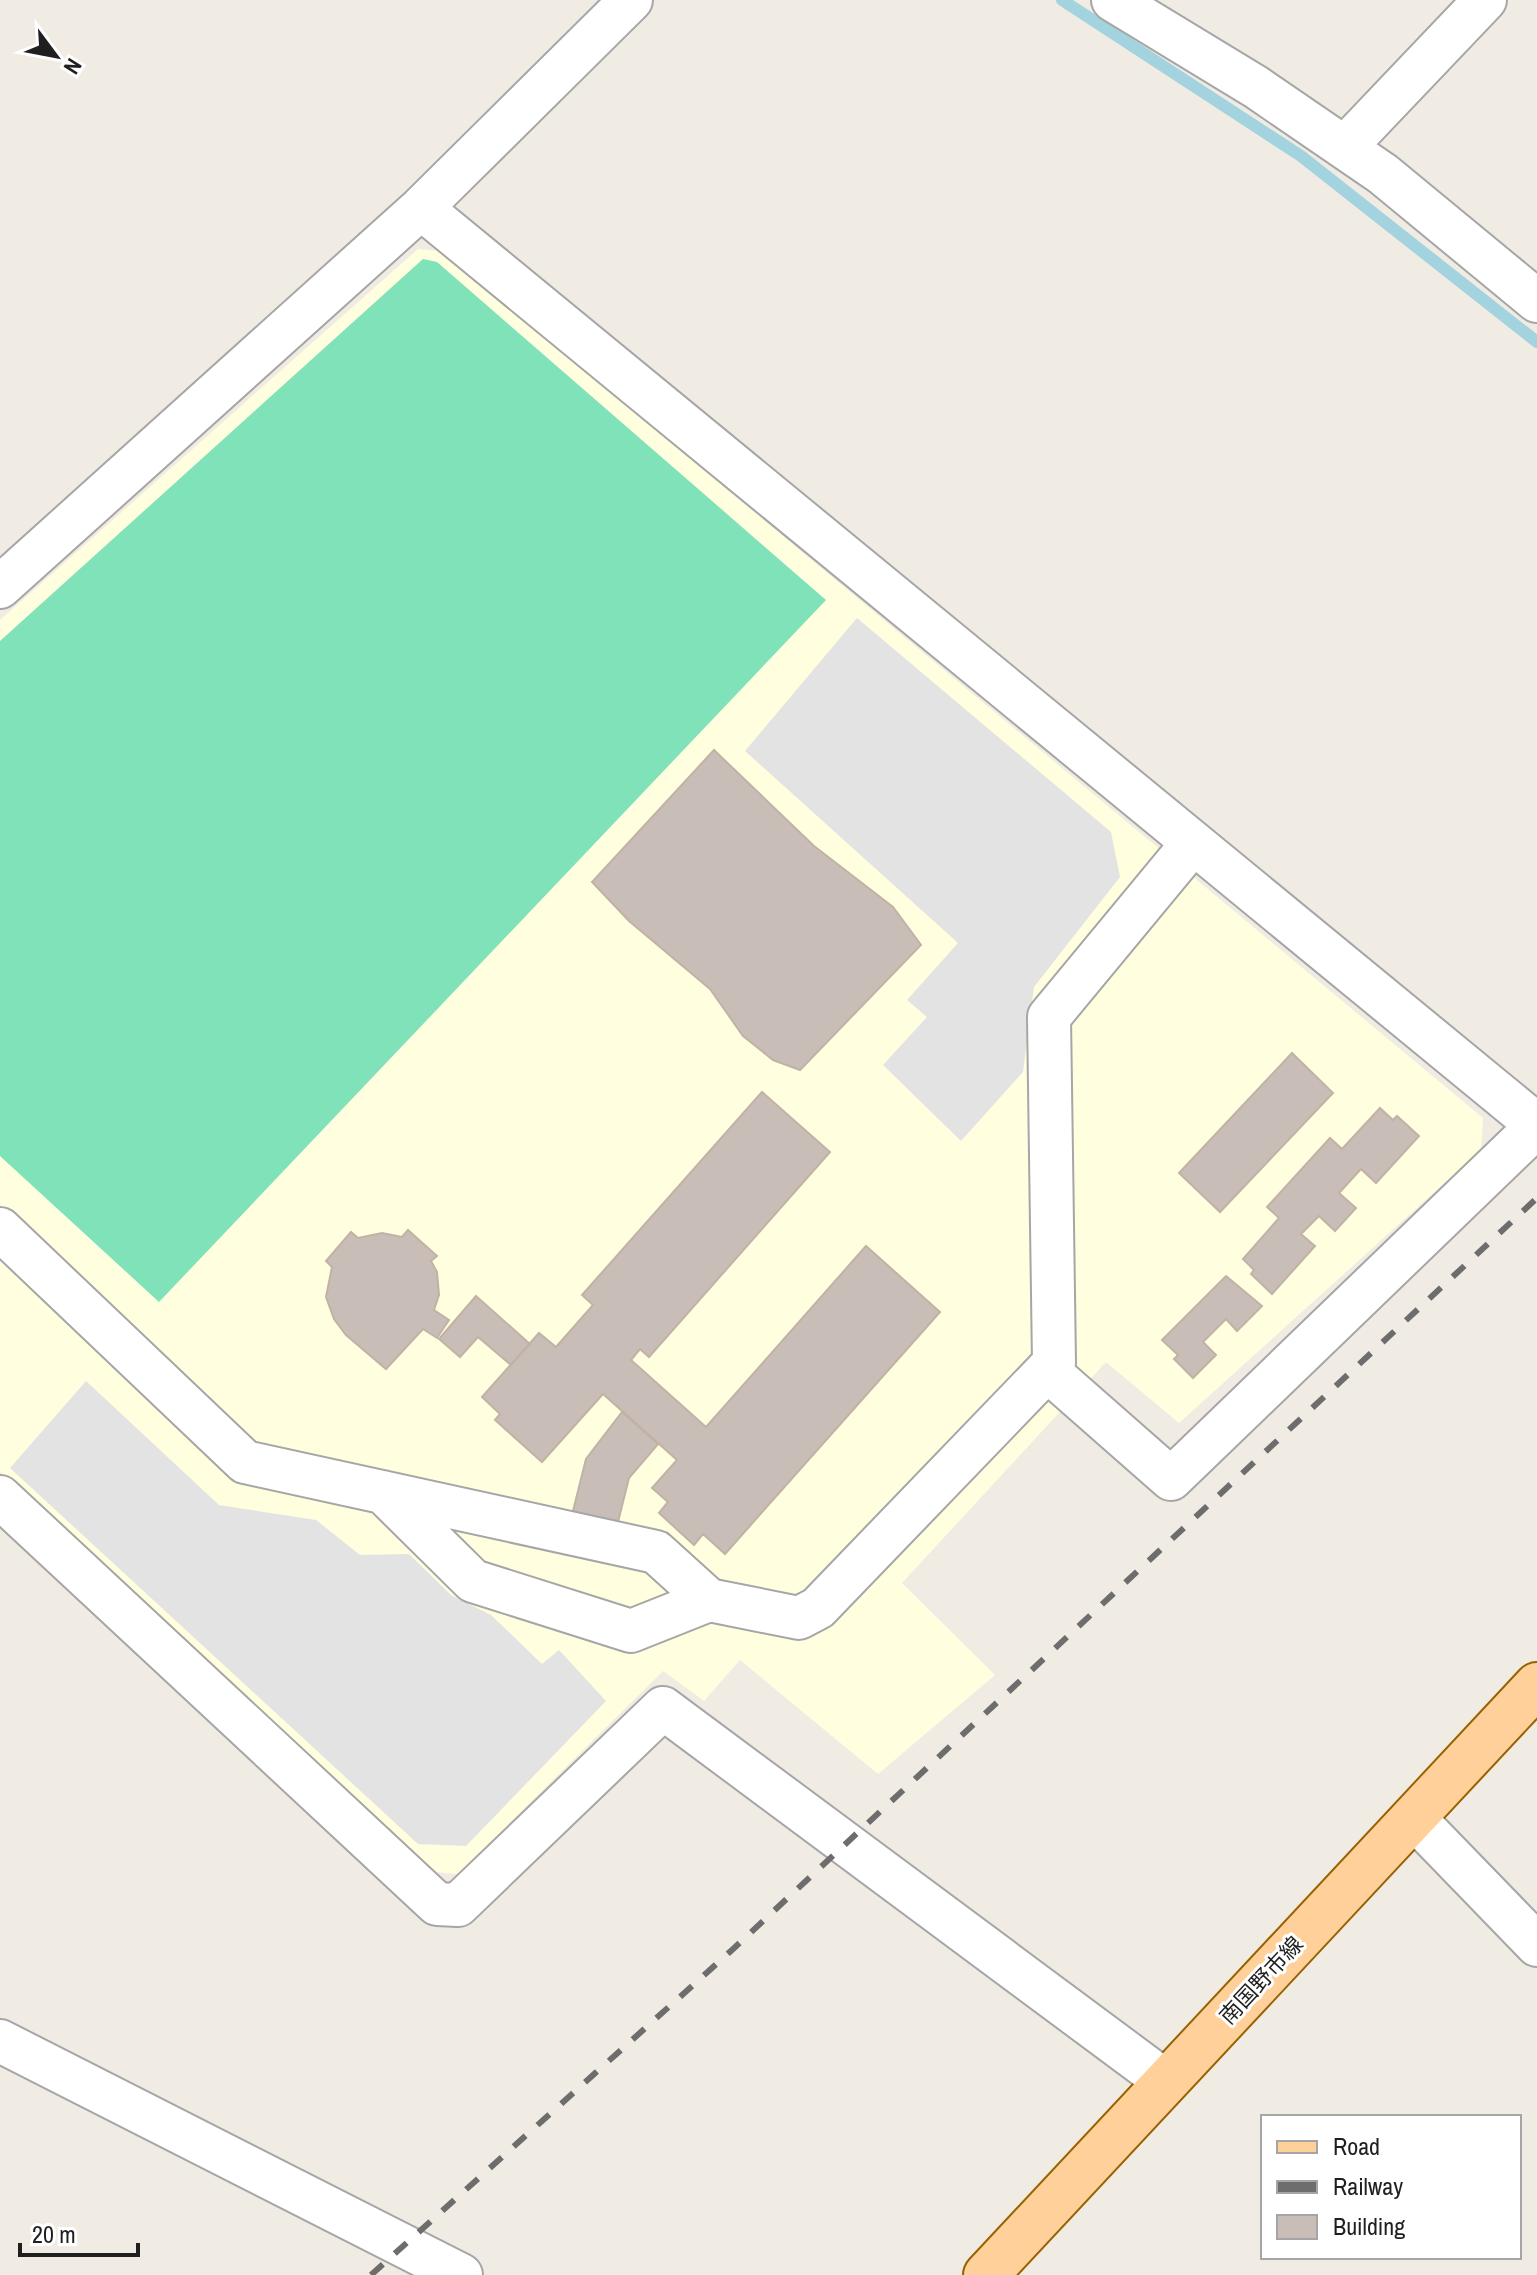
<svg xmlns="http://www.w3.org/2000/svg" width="1537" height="2275" font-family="'Archivo Narrow','Noto Sans JP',sans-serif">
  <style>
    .education { fill: #fffede }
    .pitch { fill: #7fe2b9 }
    .parking { fill: #e3e3e3 }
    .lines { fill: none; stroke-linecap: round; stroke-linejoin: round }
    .stream { stroke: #a3d3df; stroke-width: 12 }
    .building { fill: #c8beb7; stroke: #c2b2a6; stroke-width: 2 }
    .minor-casing { stroke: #a6a6a6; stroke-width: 46 }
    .major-casing { stroke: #996200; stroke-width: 48 }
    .minor { stroke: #fff; stroke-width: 42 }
    .major { stroke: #ffd09a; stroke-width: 44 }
    .rail { stroke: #6d6d6d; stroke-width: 6; stroke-dasharray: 16 16; stroke-linecap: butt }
    .labels { text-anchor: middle; stroke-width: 6; stroke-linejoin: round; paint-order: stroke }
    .street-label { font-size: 22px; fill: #1f1f1f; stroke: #fff }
  </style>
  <rect width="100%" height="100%" fill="#f0ece4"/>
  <!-- education -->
  <path class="education" d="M418,249l22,2 1043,867 -2,32 -302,273 -73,-61 -204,221 93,92 -117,99 -138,-114 -36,41 -41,-30 -205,203 -23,-2 -435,-400v-852z"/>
  <!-- pitch -->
  <path class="pitch" d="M423,259l14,3 389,338 -667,702 -159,-146v-515z"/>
  <!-- parking -->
  <path class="parking" d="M857,618l254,214 9,45 -86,110 -11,85 -62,69 -78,-76 44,-48 -20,-17 51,-57 -213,-192z
    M86,1381l133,124 97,15 44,35 49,-1 42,41 40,20 51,49 17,-14 47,51 -140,145 -48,-2 -408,-376z"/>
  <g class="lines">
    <!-- stream -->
    <path class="stream" d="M1062,0l239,156 236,186"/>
  </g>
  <!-- building -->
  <path class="building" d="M714,750l100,96 79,61 28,38 -121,125 -27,-10 -30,-24 -33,-47 -81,-68 -37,-39z
    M1292,1053l41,40 -113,119 -41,-39z
    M762,1092l68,60 -181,205 -9,-8 -9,11 75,67 160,-181 74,66 -215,242 -22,-20 -9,11 -35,-32 9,-11 -16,-14 25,-28 -74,-66 -61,68 -47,-42 5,-6 -18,-17 57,-64 17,14 37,-42 -11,-10z
    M1380,1108l13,12 4,-4 22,20 -43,47 -15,-14 -22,24 17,15 -21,23 -16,-15 -18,18 14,12 -43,48 -21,-20 3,-4 -11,-11 36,-41 -12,-11 63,-69 12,11z
    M408,1230l29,26 -6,5 6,11 2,23 -5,15 15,10 -12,18 -14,-9 -37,40 -40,-34 -12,-16 -8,-22 6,-30 -6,-6 25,-29 7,6 24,-5 20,4z
    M1226,1276l36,30 -25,25 -11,-12 -23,23 13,13 -23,23 -19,-19 4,-4 -16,-15z
    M476,1296l54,48 -19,21 -33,-28 -18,20 -21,-18z
    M622,1412l36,32 -29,34 -13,52 -45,-11 15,-60z"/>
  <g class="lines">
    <defs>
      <path id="minor" d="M1113,0l143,87 127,87 154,127
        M1345,147l140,-147
        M421,208l1116,917
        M0,587l421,-379 210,-208
        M0,1229l245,233 411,90 53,48 90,18 19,-10 236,-245 -5,-346 143,-173
        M1047,1370l124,109 366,-353
        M383,1492l90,89 158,50 78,-31
        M0,1497l437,407 21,1 205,-197 502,373
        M1413,1817l124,128
        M0,2041l461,234"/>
      <path id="major" d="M986,2275l551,-590"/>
    </defs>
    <!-- minor casing -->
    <use href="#minor" class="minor-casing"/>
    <!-- major casing -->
    <use href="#major" class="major-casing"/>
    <!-- minor -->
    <use href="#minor" class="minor"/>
    <!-- major -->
    <use href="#major" class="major"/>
    <!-- rail -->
    <path class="rail" d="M371,2275l361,-325 805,-752"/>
  </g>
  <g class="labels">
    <!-- street labels -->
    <g class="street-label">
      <text transform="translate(1261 1980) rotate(-47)" y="8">南国野市線</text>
    </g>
  </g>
  <!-- legend -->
  <rect x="1261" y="2115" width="260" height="144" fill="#ffffff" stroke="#a5a5a5" stroke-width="2"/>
  <rect x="1277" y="2141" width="40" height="12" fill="#ffd09a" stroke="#a5a5a5" stroke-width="2"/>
  <text x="1333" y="2155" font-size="24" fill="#1f1f1f">Road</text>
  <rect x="1277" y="2181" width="40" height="12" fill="#6d6d6d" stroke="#a5a5a5" stroke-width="2"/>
  <text x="1333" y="2195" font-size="24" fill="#1f1f1f">Railway</text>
  <rect x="1277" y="2215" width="40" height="24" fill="#c8beb7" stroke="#a5a5a5" stroke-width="2"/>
  <text x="1333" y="2235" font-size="24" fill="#1f1f1f">Building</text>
  <!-- north arrow -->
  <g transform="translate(56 56) rotate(122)" stroke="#ffffff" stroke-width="6" paint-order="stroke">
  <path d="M0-6L14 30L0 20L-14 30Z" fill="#1f1f1f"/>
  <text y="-12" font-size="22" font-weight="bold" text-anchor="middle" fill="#1f1f1f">N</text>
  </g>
  <!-- scale -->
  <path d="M20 2243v12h118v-12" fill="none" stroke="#1f1f1f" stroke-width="4"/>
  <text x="32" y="2243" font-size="24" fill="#1f1f1f" stroke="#ffffff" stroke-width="6" paint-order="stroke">20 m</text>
</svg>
